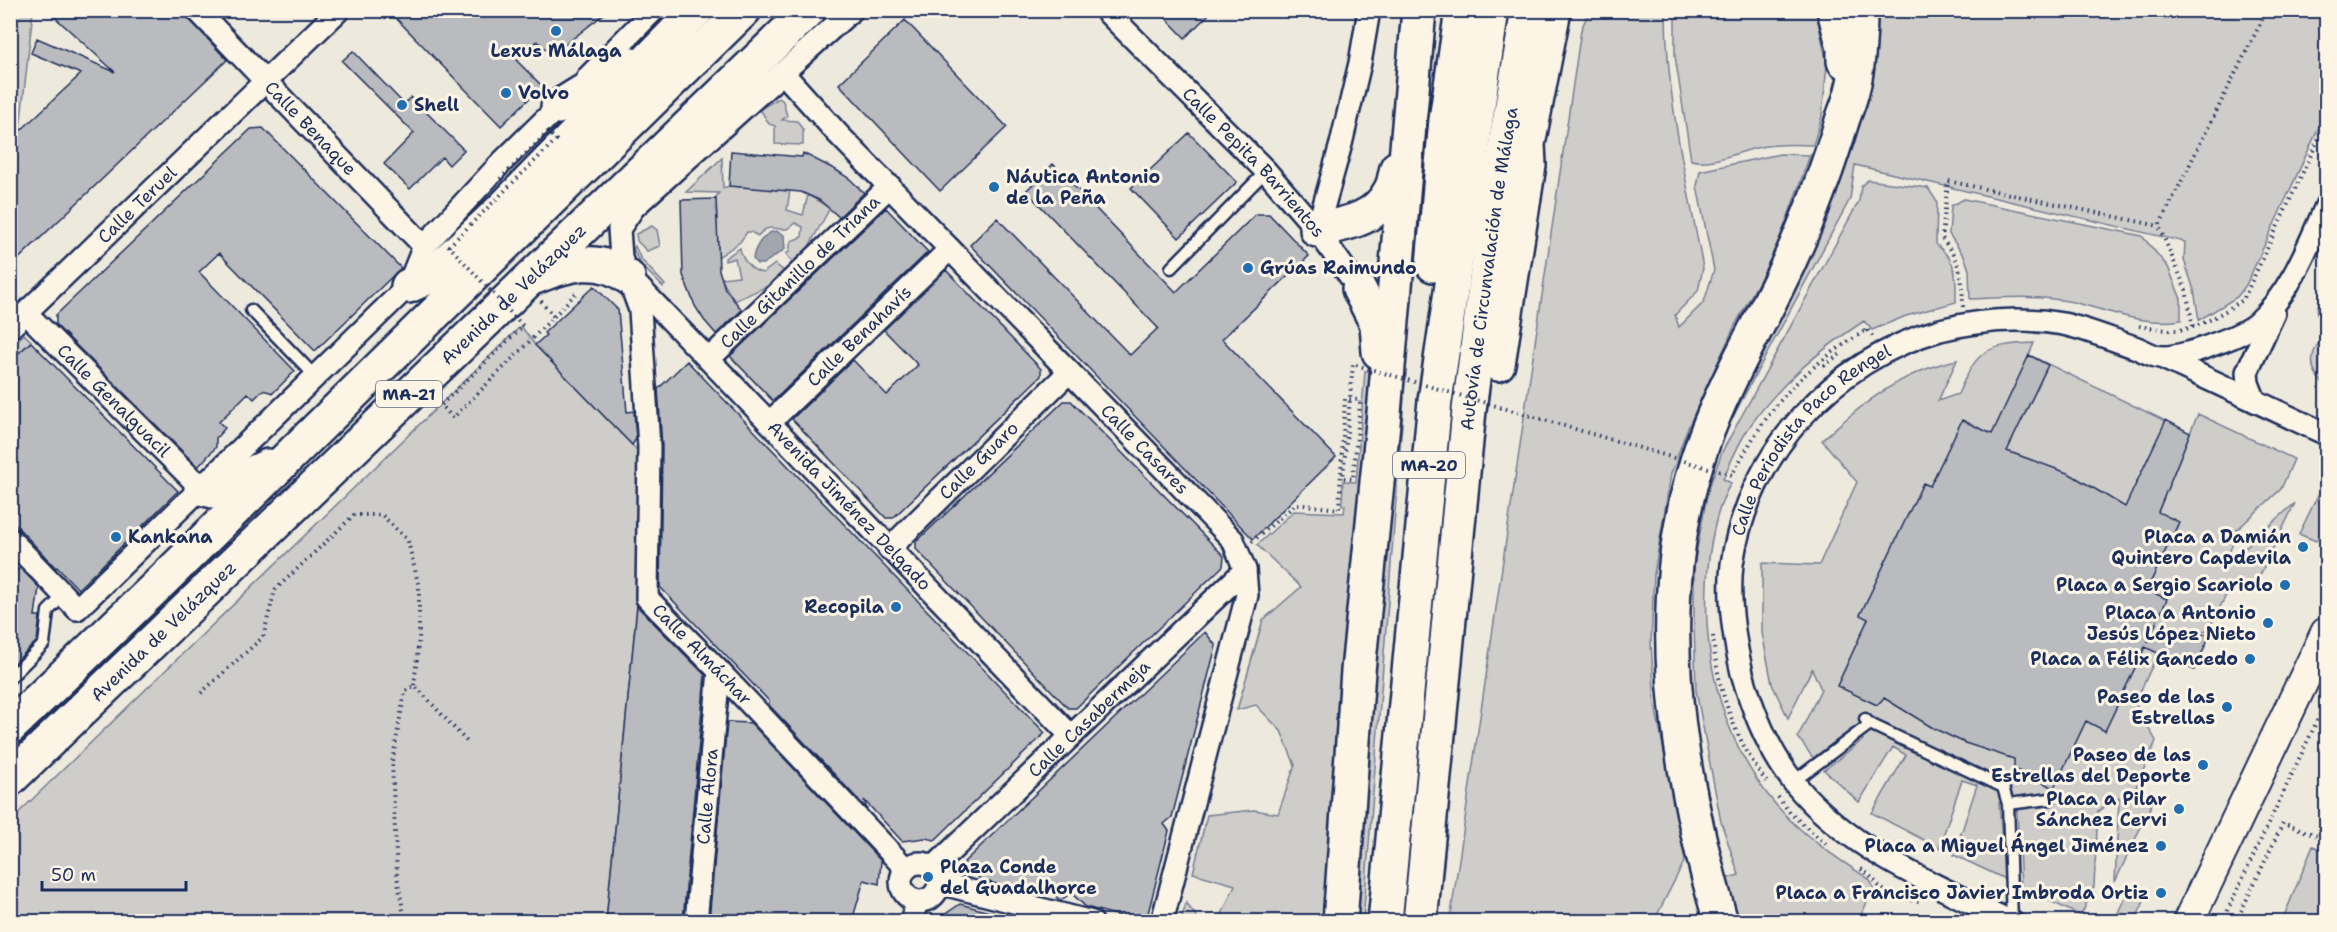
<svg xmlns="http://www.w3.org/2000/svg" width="2337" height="932" font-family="'Shantell Sans',sans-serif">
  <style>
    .green { fill: #cfcdca; stroke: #757e94; stroke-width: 1.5 }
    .water { fill: #a2a7af; stroke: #6c778f; stroke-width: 1.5 }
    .building { fill: #babbbe; stroke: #1b2f5e; stroke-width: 1.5 }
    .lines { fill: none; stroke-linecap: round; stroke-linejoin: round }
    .lane-casing { stroke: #1b2f5e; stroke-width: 15 }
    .street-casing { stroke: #1b2f5e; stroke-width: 26 }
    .secondary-casing { stroke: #1b2f5e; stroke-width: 34 }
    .highway-casing { stroke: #1b2f5e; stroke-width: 38 }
    .path { stroke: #1b2f5e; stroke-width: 4; stroke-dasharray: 1.5 4.5; stroke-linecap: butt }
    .lane { stroke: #fcf5e5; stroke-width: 10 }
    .street { stroke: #fcf5e5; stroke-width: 21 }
    .secondary { stroke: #fcf5e5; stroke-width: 30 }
    .highway { stroke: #fcf5e5; stroke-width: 33 }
    .path-bridge { stroke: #1b2f5e; stroke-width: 4; stroke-dasharray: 1.5 4.5; stroke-linecap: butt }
    .poi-dot { fill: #1f6fb2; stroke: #fcf5e5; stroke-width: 2 }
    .labels { text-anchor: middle; stroke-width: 6; stroke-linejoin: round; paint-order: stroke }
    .shield { fill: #fcf5e5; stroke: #5e6a86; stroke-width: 1.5 }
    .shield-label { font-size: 16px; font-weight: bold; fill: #1b2f5e }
    .poi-label { font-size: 18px; font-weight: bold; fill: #1b2f5e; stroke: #fcf5e5; text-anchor: end }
    .street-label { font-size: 18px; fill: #1b2f5e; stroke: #fcf5e5 }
  </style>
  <rect width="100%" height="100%" fill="#eee9dd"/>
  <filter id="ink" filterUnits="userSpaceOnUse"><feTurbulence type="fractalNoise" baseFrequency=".0167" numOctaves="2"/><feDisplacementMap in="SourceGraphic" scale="12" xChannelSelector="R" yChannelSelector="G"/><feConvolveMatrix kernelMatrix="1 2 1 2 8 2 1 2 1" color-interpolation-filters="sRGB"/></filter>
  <g filter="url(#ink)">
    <!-- green -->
    <path class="green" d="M11,11h22l-22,199z
      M1589,11h77c0,87 21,171 37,257l-5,23 -23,24 4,12 25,-25 10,-32 -17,-84 3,-15 80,-17 30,1 -34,95 -42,77 -48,105 -15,42 -17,100 -3,69 4,62 30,155 -31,61h-204l131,-891z
      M1675,11h141l11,53 -5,52 -9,29c-19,-1 -39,-1 -57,3 -21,5 -45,17 -65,12l-16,-104z
      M1874,11h452v101l-80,173 -9,12 -38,23 -5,-30 -10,-30 1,-18 -330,-77 -5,34 -130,242z
      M779,98l4,3 4,15 -5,4 15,1 6,9v15l-28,-1v-18l-6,-2 -9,-15z
      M722,158l1,30 6,-2 61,4 -3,20 16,5 5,-20 22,13 -26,47 -10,9 -8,-10 3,-2 2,-11 11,-4 1,-10 -8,-4 -8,6c-13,1 -19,-6 -29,7l-7,-4h-4l-7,10 -22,15 -2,-60 3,-4 -33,-1z
      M1868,180l60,8 9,14 -1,42c22,19 20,30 20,58l-50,14 -34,14 -8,-9c-44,29 -83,61 -114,105 -11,16 -19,35 -27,53l8,4c-16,26 -23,71 -24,101 -4,79 17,160 69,221 26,30 60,53 93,74l5,9 -16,33h-123l-11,-42 15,-4 -18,-53 -25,-132 -2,-66v-59l14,-75 15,-40 136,-249 2,-15z
      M1964,199l178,37 26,31 13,32v21c-38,7 -76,-11 -113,-19 -32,-6 -66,-3 -98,-2l-1,-29 -4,-12 -16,-24 2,-28z
      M652,226l5,4 3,16 -13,5 -10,-10 -1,-7z
      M635,246l6,13 24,26 -2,2 -23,-23 -7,-15z
      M740,248c2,12 11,23 23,25l12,-9 10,8 -13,12 -38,17 -13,-23 18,-2 -4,-18 -10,3v-3z
      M2326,297v27c-11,-8 -12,-20 0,-27z
      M521,326l14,19 106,109 -4,151 -31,316 -595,1v-102z
      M24,334l7,7 -20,20v-14z
      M2326,335v50c-19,-13 -17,-36 0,-50z
      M2034,343l-5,12 161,78 8,-19 96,45 -13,30 -53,49 6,3 -11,26 72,-64 -43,89 -19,-10 -25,48 -42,6 -31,67 21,38 -20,46 19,10 -40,85 4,-84 -21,13 -4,75 -13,30 -60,-29 -4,-76 -18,-8 6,76 -51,-24 23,-70 -15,-5 -23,68 -67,-35 34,-58 -13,-8 -34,55 -35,-32 39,-30 -11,-11 -39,29 -15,-21 23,-48 -9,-20 -24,49 -16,-34 -10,-51v-70l57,2 38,-83 -35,-42c40,-36 80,-69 135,-80l-19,41 20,-7c19,-44 27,-49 76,-51z
      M1365,371h4l-1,56 -46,494h-103l16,-36 -42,-12 14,-58 47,-5 24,4 17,-49 -14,-34 -25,-26 -19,5 26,-90 38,-33 -44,-42 37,-34 50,2 1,-8h-3l1,-24 13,1z
      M1398,397l6,1 -41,523 -15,1z
      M2318,495l8,5v19l-10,22 -17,-7z
      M2313,846l13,5v70h-44z
      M2129,889l17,8 -11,24h-21z
      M1186,903l14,18h-19z"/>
    <!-- water -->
    <path class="water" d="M776,231l8,4 1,14 -22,15h-6l-4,-5c1,-11 11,-27 23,-28z"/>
    <!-- building -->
    <path class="building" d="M47,10h134l46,50 -217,207v-57l9,-78 62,-58 -50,-21 6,-15 78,34z
      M388,10h221l-57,45 -15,-14 -20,20 25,25 -41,40z
      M1158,10h55l-28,28z
      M905,20l102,107 -67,64 -101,-107z
      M353,51l51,53 7,-7 53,53 -15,15 -7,-8 -32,32 -26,-25 30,-31 -72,-72z
      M263,128l138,140 -86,83 -96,-98 -20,19 96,99 -22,22 -10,-3 -9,9 -6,-6 -29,29 6,6 -9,10v9l-18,20 -142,-142v-10l195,-186z
      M1189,133l48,49 -58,56 -48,-50z
      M731,151l71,6 1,-4 33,17 14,9 14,14 -25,24 -20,-17 -18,-8 -72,-6z
      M1053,164l123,128 80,-78h13l40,42 -87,83 114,118 -83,82 -283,-294 27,-27 133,137 28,-27 -132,-137z
      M716,199l3,71 6,19 17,21 -26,24 -12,-14 -9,-14 -12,-31 -2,-75z
      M886,208l42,44 -155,149 -43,-45z
      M946,270l95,99v7l-148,142h-7l-94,-99 61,-59 34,35 31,-30 -34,-35z
      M594,286l24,24 9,102 7,-1 2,28 -4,6 -97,-100 11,-10 -2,-2z
      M31,342l147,149 -100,98 -21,-22 -1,1 -46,-49v-158z
      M2029,355l19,10 -41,86 63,23 55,33 41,-87 24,13 -32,79 21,10 -32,68 20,9 -19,42 63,-8 -17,37 -49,-23 -40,84 -19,-10 -32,67 -40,-19v-10l-49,-16 -32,-15 -49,-30 -7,7 -40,-19 31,-67 -8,-4 63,-132 7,3 32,-66 30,14z
      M687,361l358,372 -110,107 -10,-2 -23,3 -38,-41 3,9 -98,-104v-4l-109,-114 2,-140 -4,-58z
      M1064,401h7l153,155 -1,10 -147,142h-8l-152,-159v-7z
      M20,568l19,19 -4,29h5l-3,25 -27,26v-90z
      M637,606l68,69 -22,246h-77z
      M1205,632l11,14 -44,171 -8,7 5,7 -23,90h-8l-52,-14 -15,-14 -11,8 -15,-16 -11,9 -53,-14 -17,-18z
      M727,722l24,1 130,138 -2,23 -15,-4 -12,41h-143z
      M960,904l48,13 -1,4h-72z"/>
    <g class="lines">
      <defs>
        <path id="lane" d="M1171,268l95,-97
          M251,310l64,66
          M10,678l34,-34 4,-33 16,-16
          M1870,724l133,63 5,17
          M1793,782l77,-58 -5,-5
          M2012,921l-4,-117 42,-5"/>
        <g id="street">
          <path id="s1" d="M197,10l227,236"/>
          <path id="s2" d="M852,10l-218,197 -15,22 2,29 19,52 9,137 -2,151 72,73 187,198"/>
          <path id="s3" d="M1105,10l161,161 51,59 42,59"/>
          <path id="s4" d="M783,73l55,61 395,406 12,30 2,25 -85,327"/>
          <path d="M588,77l66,-67"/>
          <path d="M1317,230l24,-86 19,-81 9,-53"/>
          <path id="s5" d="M633,281l438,455"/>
          <path id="s6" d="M26,313l175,175"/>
          <path id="s7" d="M10,328l329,-318"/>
          <path d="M2161,357l165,77"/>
          <path id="s8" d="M709,359l181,-173"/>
          <path d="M2255,401l-7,-18 -1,-11 27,-59"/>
          <path id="s9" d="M770,422l180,-173"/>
          <path d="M10,539l67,70 331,-323 16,-40 77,-83 65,-64"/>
          <path id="s10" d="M889,549l180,-177"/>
          <circle cx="920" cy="882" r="19"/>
          <path id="s11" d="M933,868l312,-298"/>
          <path d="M939,883l153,39"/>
          <path id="s12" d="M696,922l23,-251"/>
          <path d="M911,922l6,-21"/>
          <path id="s13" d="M2012,922c-77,-37 -162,-71 -217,-138 -26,-32 -42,-72 -53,-111 -8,-34 -14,-74 -10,-109 16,-111 101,-204 208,-234 39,-10 83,-13 123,-6 24,5 50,16 74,24 7,3 17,9 24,9 12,1 39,-7 51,-12 14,-5 34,-12 46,-23 33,-30 50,-76 68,-116"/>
        </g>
        <path id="secondary" d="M2188,922l138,-289"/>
        <g id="highway">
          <path d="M1834,10l10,38v13"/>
          <path d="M558,107l70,-43"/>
          <path d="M1317,230c27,-6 59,-10 73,-39 4,-6 5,-16 7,-23"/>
          <path d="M1433,265l13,-145 16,-110"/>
          <path d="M535,277c32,-13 64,-22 93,0"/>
          <path d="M408,286l23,-10 69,-65 197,-201"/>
          <path d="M1359,289l18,35 2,28"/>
          <path d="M1498,364l31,-199 -1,-21 26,-134"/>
          <path d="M201,488l12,3 55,-25"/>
          <path d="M10,727l146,-140 588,-577"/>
          <path id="s14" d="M10,779l799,-769"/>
          <path d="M1340,922l18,-251 26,-258 35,-403"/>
          <path d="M1385,922l50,-521 57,-391"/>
          <path id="s15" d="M1420,922l49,-512 28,-215 31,-185"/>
          <path d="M1721,922c-45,-156 -73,-324 -18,-479 19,-54 49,-105 74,-156 27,-54 48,-110 66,-169 3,-9 7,-18 9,-27 7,-25 8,-54 8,-81"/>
        </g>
      </defs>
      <!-- lane casing -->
      <use href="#lane" class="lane-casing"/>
      <!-- street casing -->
      <use href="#street" class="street-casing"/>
      <!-- secondary casing -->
      <use href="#secondary" class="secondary-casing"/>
      <!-- highway casing -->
      <use href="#highway" class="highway-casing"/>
      <!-- path -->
      <path class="path" d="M541,301l13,16
        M1963,307c-1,-33 -1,-42 -21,-69l6,-57 211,45
        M2139,326c11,2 23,4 34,4 24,1 50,-18 70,-30l83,-177
        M2193,326l-7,-36 -27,-64 108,-216
        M1865,331l1,-3 7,9
        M533,338l45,-47
        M1824,366l18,-13
        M1252,542l44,-38 43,5 6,-110 15,1v2
        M1713,636c4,54 22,104 55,148
        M201,693l62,-56 12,-47 79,-75h28l26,26 11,46v50l-5,49
        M1778,797l12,16 36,31
        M1861,869c8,5 12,10 18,17 8,9 30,15 42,15
        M2029,917l10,5
        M405,922l-8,-46 -5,-113 13,-72 9,-5 7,6 48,52
        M2222,922l104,-220
        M2236,922l47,-99 43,16"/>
      <!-- lane -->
      <use href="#lane" class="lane"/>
      <!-- street -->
      <use href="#street" class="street"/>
      <!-- secondary -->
      <use href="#secondary" class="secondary"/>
      <!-- highway -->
      <use href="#highway" class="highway"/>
      <!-- path-bridge -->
      <path class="path-bridge" d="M500,179l48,-47 8,8 -107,106 74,80 -82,79 12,13 80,-80
        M1360,403l-7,76 -10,-1 10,-114 379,111c37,-69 65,-102 133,-144"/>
    </g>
  </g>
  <!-- markers -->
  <g class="poi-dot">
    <circle cx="556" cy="31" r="6"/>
    <circle cx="506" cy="93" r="6"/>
    <circle cx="402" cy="105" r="6"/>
    <circle cx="994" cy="187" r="6"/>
    <circle cx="1248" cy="268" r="6"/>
    <circle cx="116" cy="537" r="6"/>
    <circle cx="2303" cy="547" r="6"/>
    <circle cx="2285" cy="585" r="6"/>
    <circle cx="896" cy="607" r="6"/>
    <circle cx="2268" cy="623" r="6"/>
    <circle cx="2250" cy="659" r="6"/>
    <circle cx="2227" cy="707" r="6"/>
    <circle cx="2203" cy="765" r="6"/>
    <circle cx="2179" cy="809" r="6"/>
    <circle cx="2161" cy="846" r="6"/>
    <circle cx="928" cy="877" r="6"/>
    <circle cx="2161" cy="893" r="6"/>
  </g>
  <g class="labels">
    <!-- shield labels -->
    <g class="shield">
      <rect x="376" y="381" width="66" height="26" rx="4.5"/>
      <rect x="1393" y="452" width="72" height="26" rx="4.5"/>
    </g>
    <g class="shield-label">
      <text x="409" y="400">MA-21</text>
      <text x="1429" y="471">MA-20</text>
    </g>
    <!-- poi labels -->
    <g class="poi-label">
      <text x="556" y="57" text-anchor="middle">Lexus Málaga</text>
      <text x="518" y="99" text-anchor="start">Volvo</text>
      <text x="414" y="111" text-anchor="start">Shell</text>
      <text x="1006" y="183" text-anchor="start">Náutica Antonio<tspan x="1006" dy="21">de la Peña</tspan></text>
      <text x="1260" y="274" text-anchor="start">Grúas Raimundo</text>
      <text x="128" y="543" text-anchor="start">Kankana</text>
      <text x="2291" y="543">Placa a Damián<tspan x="2291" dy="21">Quintero Capdevila</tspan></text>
      <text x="2273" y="591">Placa a Sergio Scariolo</text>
      <text x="884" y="613">Recopila</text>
      <text x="2256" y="619">Placa a Antonio<tspan x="2256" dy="21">Jesús López Nieto</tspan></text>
      <text x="2238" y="665">Placa a Félix Gancedo</text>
      <text x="2215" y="703">Paseo de las<tspan x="2215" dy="21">Estrellas</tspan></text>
      <text x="2191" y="761">Paseo de las<tspan x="2191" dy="21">Estrellas del Deporte</tspan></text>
      <text x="2167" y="805">Placa a Pilar<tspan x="2167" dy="21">Sánchez Cervi</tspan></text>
      <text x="2149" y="852">Placa a Miguel Ángel Jiménez</text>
      <text x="940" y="873" text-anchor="start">Plaza Conde<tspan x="940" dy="21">del Guadalhorce</tspan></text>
      <text x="2149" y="899">Placa a Francisco Javier Imbroda Ortiz</text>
    </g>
    <!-- street labels -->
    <g class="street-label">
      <text dy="6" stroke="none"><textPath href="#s1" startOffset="164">Calle Benaque</textPath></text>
      <text dy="6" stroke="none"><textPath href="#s3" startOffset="213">Calle Pepita Barrientos</textPath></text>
      <text dy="6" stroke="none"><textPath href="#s7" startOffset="177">Calle Teruel</textPath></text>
      <text dy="6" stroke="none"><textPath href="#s15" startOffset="657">Autovía de Circunvalación de Málaga</textPath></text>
      <text dy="6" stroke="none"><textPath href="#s8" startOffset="126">Calle Gitanillo de Triana</textPath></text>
      <text dy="6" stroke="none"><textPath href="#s14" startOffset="699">Avenida de Velázquez</textPath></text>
      <text dy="6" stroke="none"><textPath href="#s9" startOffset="124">Calle Benahavís</textPath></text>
      <text dy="6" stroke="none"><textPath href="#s6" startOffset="124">Calle Genalguacil</textPath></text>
      <text dy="6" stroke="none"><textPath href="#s13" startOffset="646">Calle Periodista Paco Rengel</textPath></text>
      <text dy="6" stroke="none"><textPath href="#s4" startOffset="522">Calle Casares</textPath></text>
      <text dy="6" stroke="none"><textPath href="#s10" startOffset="126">Calle Guaro</textPath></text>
      <text dy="6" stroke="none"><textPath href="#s5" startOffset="312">Avenida Jiménez Delgado</textPath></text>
      <text dy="6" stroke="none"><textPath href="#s14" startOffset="213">Avenida de Velázquez</textPath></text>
      <text dy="6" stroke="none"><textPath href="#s2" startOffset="772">Calle Almáchar</textPath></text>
      <text dy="6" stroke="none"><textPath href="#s11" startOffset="216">Calle Casabermeja</textPath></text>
      <text dy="6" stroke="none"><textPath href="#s12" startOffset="126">Calle Álora</textPath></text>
    </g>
  </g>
  <!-- margin -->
  <rect width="2337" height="932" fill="none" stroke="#fcf5e5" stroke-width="36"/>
  <rect x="18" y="18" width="2301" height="896" fill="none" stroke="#1b2f5e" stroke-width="2" filter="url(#ink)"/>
  <!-- scale -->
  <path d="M42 881v9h144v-9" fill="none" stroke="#1b2f5e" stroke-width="3"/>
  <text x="51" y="881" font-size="18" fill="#1b2f5e" stroke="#fcf5e5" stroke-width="4.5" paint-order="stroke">50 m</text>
</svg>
